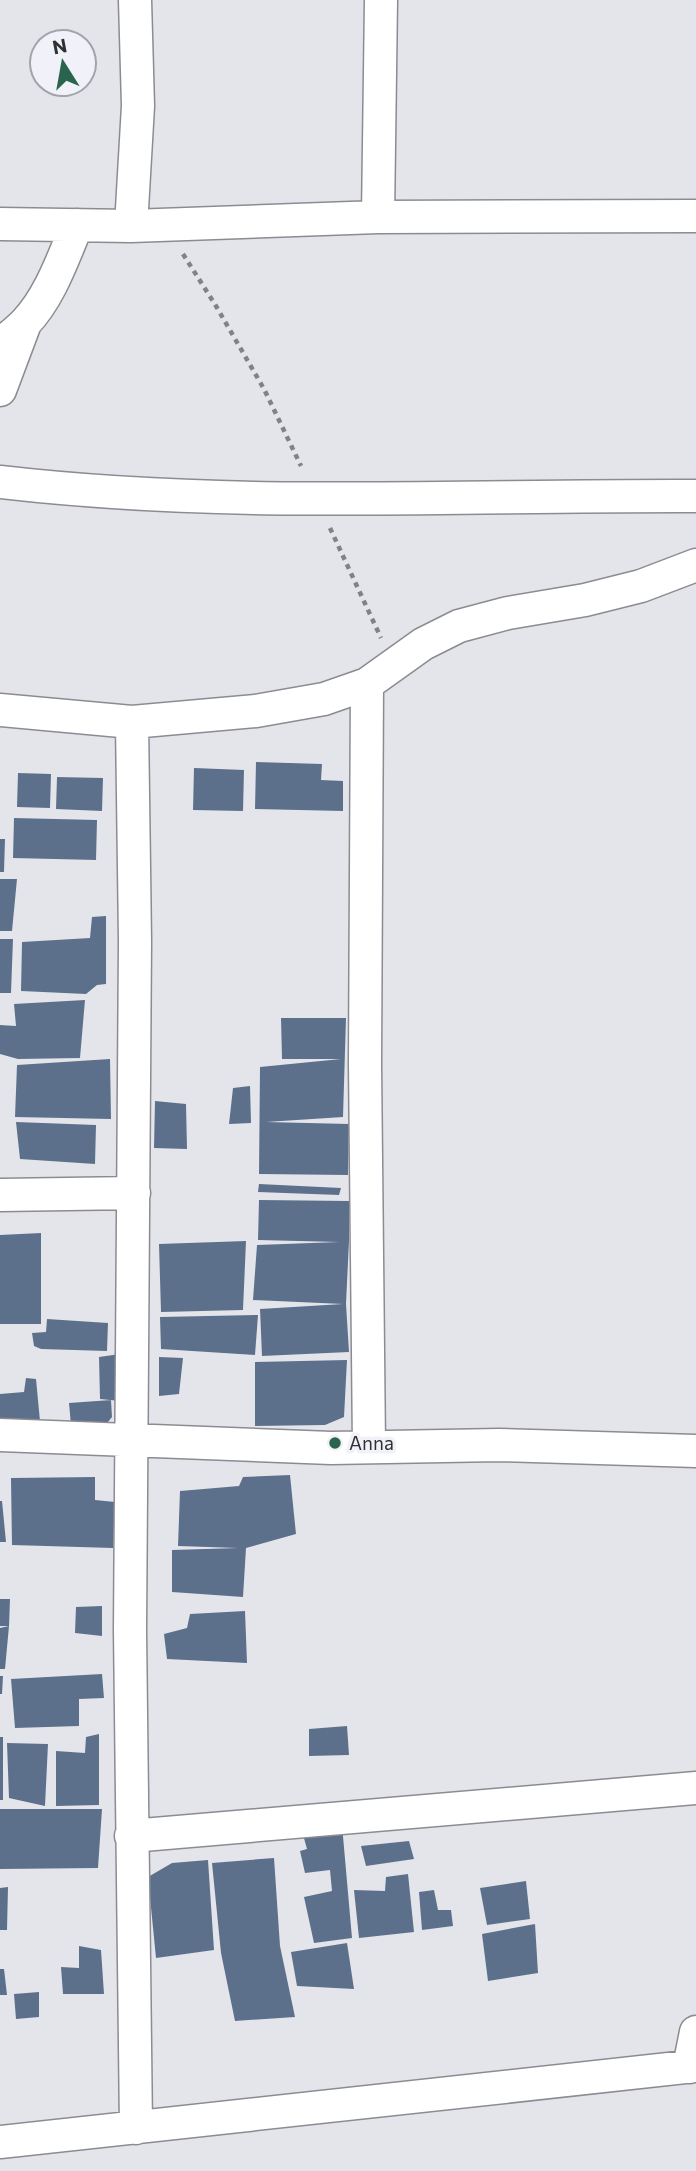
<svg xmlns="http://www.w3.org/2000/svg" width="696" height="2171" font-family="Commissioner,sans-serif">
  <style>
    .building { fill: #5d708b }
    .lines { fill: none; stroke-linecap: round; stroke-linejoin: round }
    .minor-casing { stroke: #8b8c92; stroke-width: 35 }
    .path { stroke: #818286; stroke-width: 4.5; stroke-dasharray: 5 5; stroke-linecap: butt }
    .minor { stroke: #fff; stroke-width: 32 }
    .poi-dot { fill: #2b644d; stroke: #f1f2f9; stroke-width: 2.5 }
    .labels { text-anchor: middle; stroke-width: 7; stroke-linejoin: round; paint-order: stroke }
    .poi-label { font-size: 19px; fill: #2f3032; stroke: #f1f2f9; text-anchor: start }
  </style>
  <rect width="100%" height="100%" fill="#e4e5eb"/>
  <!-- building -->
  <path class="building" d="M256,762l66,2 -1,16 22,1v30l-88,-2z
    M194,768l50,2 -1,41 -50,-1z
    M18,773l33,1 -1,34 -33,-1z
    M57,777l46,1 -1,33 -46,-2z
    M14,818l83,2 -1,40 -83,-2z
    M0,839h5l-1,33h-4z
    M0,879h17l-5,52h-12z
    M106,916v68l-9,1 -11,9 -65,-3 1,-49 68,-4 2,-21z
    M0,939h13l-2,54h-11z
    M85,1000l-5,58 -62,1 -18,-5v-29l16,1 -2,-22z
    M281,1018h65l-3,99 -77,5 83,2 -1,51 -89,-1 1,-107 81,-8h-59z
    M110,1059l1,60 -96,-2 2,-52z
    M250,1086l1,37 -22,1 4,-36z
    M155,1101l31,3 1,45 -33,-1z
    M16,1122l80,3 -1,39 -75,-5z
    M259,1184l82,4 -2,7 -81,-3z
    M259,1200l90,1v40l-3,63 3,48 -87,4 -2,-47 83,-5 -90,-4 4,-55 82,-3 -81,-2z
    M41,1233v91h-41v-89z
    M246,1241l-3,69 -82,2 -2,-68z
    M258,1315l-3,40 -94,-6 -1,-32z
    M47,1319l61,4 -1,28 -66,-2 -7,-3 -2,-13 14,-1z
    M120,1354v47l-20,-2 -1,-42z
    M159,1357l24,1 -4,36 -20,2z
    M347,1360l-3,57 -19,8 -70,1v-64z
    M26,1378l10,1 4,42 -40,1v-28l24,-2z
    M111,1400l1,17 -8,10 -33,-2 -2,-22z
    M290,1475l6,59 -50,14 -3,49 -71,-5v-42l66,-2 -60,-2 2,-55 59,-5 4,-9z
    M95,1477v23l20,2 -2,46 -101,-3 -1,-67z
    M0,1501h2l4,41h-6z
    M0,1599h10l-1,27h-9z
    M102,1606v30l-27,-3 1,-26z
    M245,1611l2,52 -80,-4 -3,-25 23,-6 3,-14z
    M9,1626l-4,43h-5v-41z
    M102,1674l2,24 -25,1v27l-64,2 -4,-49z
    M0,1676h3l-1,18h-2z
    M347,1726l2,29 -40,1v-27z
    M99,1734v71l-43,1v-55l29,2 1,-16z
    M0,1737h3v63h-3z
    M7,1743l41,1 -3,62 -36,-8z
    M0,1809h102l-4,59 -98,1z
    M342,1825l10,113 -38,5 -10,-46 28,-6 -2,-21 -25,3 -5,-22 7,-2 -5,-18z
    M409,1841l5,18 -48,7 -5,-20z
    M274,1858l6,88 15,71 -60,4 -14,-68 -9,-90z
    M208,1860l6,90 -58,8 -8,-81 24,-14z
    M408,1874l6,58 -55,6 -5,-48 31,1 1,-14z
    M526,1881l4,38 -43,6 -7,-37z
    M8,1887l-1,43h-7v-42z
    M434,1890l4,20h13l2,16 -31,4 -3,-38z
    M535,1924l3,49 -50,8 -6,-47z
    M347,1943l7,46 -57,-3 -6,-34z
    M79,1946l22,4 3,44h-41l-2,-27 18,1z
    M0,1969h4l3,26h-7z
    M39,1992v25l-23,2 -2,-25z"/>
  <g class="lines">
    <defs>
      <path id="minor" d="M378,217l3,-217
        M0,224l131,2 247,-9 318,-1
        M131,226l7,-120 -3,-106
        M0,345c8,-7 17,-14 25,-22 25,-26 38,-65 52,-98
        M0,390l24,-64
        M0,482c231,27 464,13 696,14
        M367,684l-2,380 4,383
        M0,710l132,12 124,-11 68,-12 43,-15 56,-40 36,-18 49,-13 77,-13 56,-14 55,-21
        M132,722l3,219 -5,689 6,498
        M0,1195l134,-2
        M0,1435l331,13 168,-3 197,6
        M131,1836l565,-48
        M689,2067l7,-35
        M0,2142l696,-76"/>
    </defs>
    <!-- minor casing -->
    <use href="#minor" class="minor-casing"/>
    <!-- path -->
    <path class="path" d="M183,254l33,52 48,83 37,77
      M330,528l51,110"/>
    <!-- minor -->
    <use href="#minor" class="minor"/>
  </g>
  <!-- markers -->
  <circle class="poi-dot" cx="335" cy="1443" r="7"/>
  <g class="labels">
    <!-- poi labels -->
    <g class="poi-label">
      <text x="349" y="1450">Anna</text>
    </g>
  </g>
  <!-- north arrow -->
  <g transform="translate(63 63) rotate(349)"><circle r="33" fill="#f1f2f9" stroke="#a3a4a9" stroke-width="2"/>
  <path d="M0-5L12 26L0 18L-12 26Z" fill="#2b644d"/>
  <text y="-10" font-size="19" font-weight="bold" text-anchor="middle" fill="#2f3032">N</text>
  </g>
</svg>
